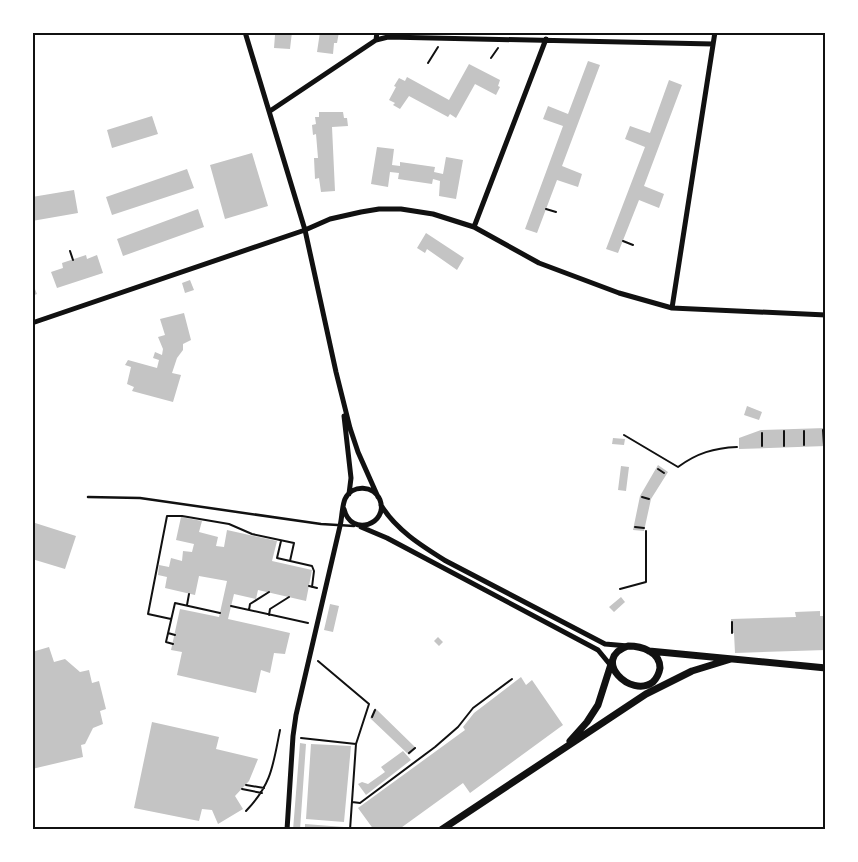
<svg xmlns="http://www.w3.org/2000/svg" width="858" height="862" font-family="Inter,sans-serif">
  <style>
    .building { fill: #c4c4c4 }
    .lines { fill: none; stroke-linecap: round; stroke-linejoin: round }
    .path { stroke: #111; stroke-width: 2 }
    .service { stroke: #111; stroke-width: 2.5 }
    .minor { stroke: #111; stroke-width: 5 }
    .secondary { stroke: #111; stroke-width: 7 }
    .neatline { fill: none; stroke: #111; stroke-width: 2 }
  </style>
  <rect width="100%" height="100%" fill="#fff"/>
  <!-- building -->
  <path class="building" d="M272,32h20l-2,17 -16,-1 1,-13h-3z
    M320,32h19l-2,11h-3l-1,11 -16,-2z
    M588,61l12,4 -38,101 20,8 -4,13 -21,-7 -20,53 -12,-4 38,-103 -20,-7 5,-13 20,8z
    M469,64l31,16 -2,6 2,1 -4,8 -21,-11 -19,34 -6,-4 -2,3 -39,-21 -9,13 -7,-4 2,-2 -6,-3 7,-13 -2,-1 5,-8 6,3 2,-4 42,23z
    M669,80l13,5 -38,101 20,8 -5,14 -20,-8 -21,53 -12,-4 39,-102 -20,-8 5,-13 20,7z
    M319,112h24l1,6h3l1,8 -16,1 3,64 -14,1 -2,-14 -4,1 -1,-21h4l-2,-24 -3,1 -1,-10 4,-1 -1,-7h4z
    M152,116l6,18 -46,14 -5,-18z
    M377,147l17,2 -2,16 8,1v-4l35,5 -1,5 9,2 3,-17 17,3 -7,39 -17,-3 1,-15 -7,-2 -1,5 -34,-5 1,-6 -9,-1 -2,15 -17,-3z
    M252,153l16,53 -43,13 -15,-54z
    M187,169l7,19 -82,27 -6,-18z
    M74,190l4,23 -46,8v-24z
    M198,209l6,18 -81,29 -6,-17z
    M426,233l38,25 -7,12 -30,-21 -2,4 -8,-5z
    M86,255l1,4 10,-4 6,18 -46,15 -6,-16 12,-4 -1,-5z
    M190,280l4,10 -9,3 -3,-10z
    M32,282l5,12 -5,2z
    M184,313l7,27 -8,4v6l-6,8 -5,15 9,2 -8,27 -41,-11 2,-4 -7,-3 4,-17 -6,-2 3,-5 29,8 2,-8 -6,-2 2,-6 7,3 1,-6 -5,-12 7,-2 -5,-16z
    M747,406l15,6 -3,8 -15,-5z
    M826,428v18l-87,3v-11l22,-8z
    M613,438l12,1 -1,6 -12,-1z
    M658,465l10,7 -17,27 -7,32 -11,-1 7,-34z
    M621,466l8,1 -3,24 -8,-1z
    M181,517l21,4 -3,11 19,5 -2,9 8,1 3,-17 50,11 -5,20 40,9 -6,31 -48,-11 -2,9 -22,-5 -6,25 62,14 -5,21 -11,-1 -4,20 -9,-3 -5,23 -79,-18 5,-23 -11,-2 9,-41 39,8 8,-36 -28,-5 -4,19 -30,-7 2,-11 -9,-2 1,-10 10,2 2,-9 11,3 1,-10 9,1 2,-8 -18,-4z
    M32,522l44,14 -11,33 -33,-10z
    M621,597l4,5 -11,10 -5,-5z
    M330,604l9,2 -6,26 -9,-2z
    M820,611v5h6v34l-91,3 -1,-20h-3v-14l65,-2 -1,-5z
    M438,637l5,5 -4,4 -5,-5z
    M49,647l5,15 11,-3 15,13 9,-2 3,13 7,-2 7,28 -6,2 3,13 -10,4 -8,16 -4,1 2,12 -51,12v-117z
    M521,677l5,8 6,-5 31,45 -93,68 -7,-10 -65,47h-24l-16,-22 107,-78 -2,-3 11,-14z
    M375,708l41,40 -7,7 -39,-37z
    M152,722l67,15 -3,12 42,10 -9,22 -14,15 8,13 -25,15 -6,-14 -10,-1 -3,12 -65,-13z
    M300,743l6,1 -6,86h-7z
    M311,744l40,2 -7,76 -38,-3z
    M403,751l8,9 -45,35 -8,-11 4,-2 6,2 17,-12 -4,-5z
    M305,824l39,3v3h-39z"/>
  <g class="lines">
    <!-- path -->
    <path class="path" d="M491,58l7,-10
      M428,63l10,-16
      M546,209l10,3
      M623,241l10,4
      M70,251l3,9
      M823,430l1,15
      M784,431v15
      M804,431v14
      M762,433v13
      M624,435l54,32c19,-14 36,-19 59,-20
      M658,469l6,4
      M642,497l7,2
      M635,527l9,1
      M281,541l-4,17 35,8 2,5 -2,16
      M309,586l8,2
      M620,589l26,-7v-51
      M187,605l2,-11
      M231,606l77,17
      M249,610l1,-6 19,-12
      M269,615l1,-6 19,-12
      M171,619l-23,-5 19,-98h15l47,8 23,10 42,9 -4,18
      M732,622v11
      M168,633l7,2
      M173,644l-7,-2 9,-39 45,10
      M318,661l51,43 -13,40 -6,86
      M372,717l3,-7
      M301,738l55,6
      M409,753l6,-5
      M246,785l18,3
      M242,789l20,4
      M352,802l8,1 75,-56 23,-20 15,-19 39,-29
      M246,811c26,-27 27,-46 34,-81"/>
    <!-- service -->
    <path class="service" d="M88,497l52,1 181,26 33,2"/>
    <!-- minor -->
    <path class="minor" d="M245,32l60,198 31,142 14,56 8,24 20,45
      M376,40l1,-8
      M270,111l106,-71 12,-3 325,7
      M474,227l72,-188
      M672,308l43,-276
      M32,323l273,-93 25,-11 31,-7 18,-3h22l32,5 41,13 65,36 80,30 53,15 154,7
      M344,416l7,62 -2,16
      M381,505c15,25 41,41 65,56l159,83 23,2
      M361,527l26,11 211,112 14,17
      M287,830l6,-94 3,-21 44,-189c2,-8 2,-20 5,-27 7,-15 29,-14 35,1 9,24 -29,38 -36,9"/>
    <!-- secondary -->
    <path class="secondary" d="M628,646c14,0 32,6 32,22 -1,6 -3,10 -7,14 -22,17 -63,-23 -25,-36z
      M649,651l177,17
      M570,741l17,-19 11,-17 14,-44
      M441,830l205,-136 46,-23 39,-12"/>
  </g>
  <!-- border -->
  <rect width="858" height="862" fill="none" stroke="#ffffff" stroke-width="68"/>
  <rect x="34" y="34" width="790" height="794" class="neatline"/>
</svg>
